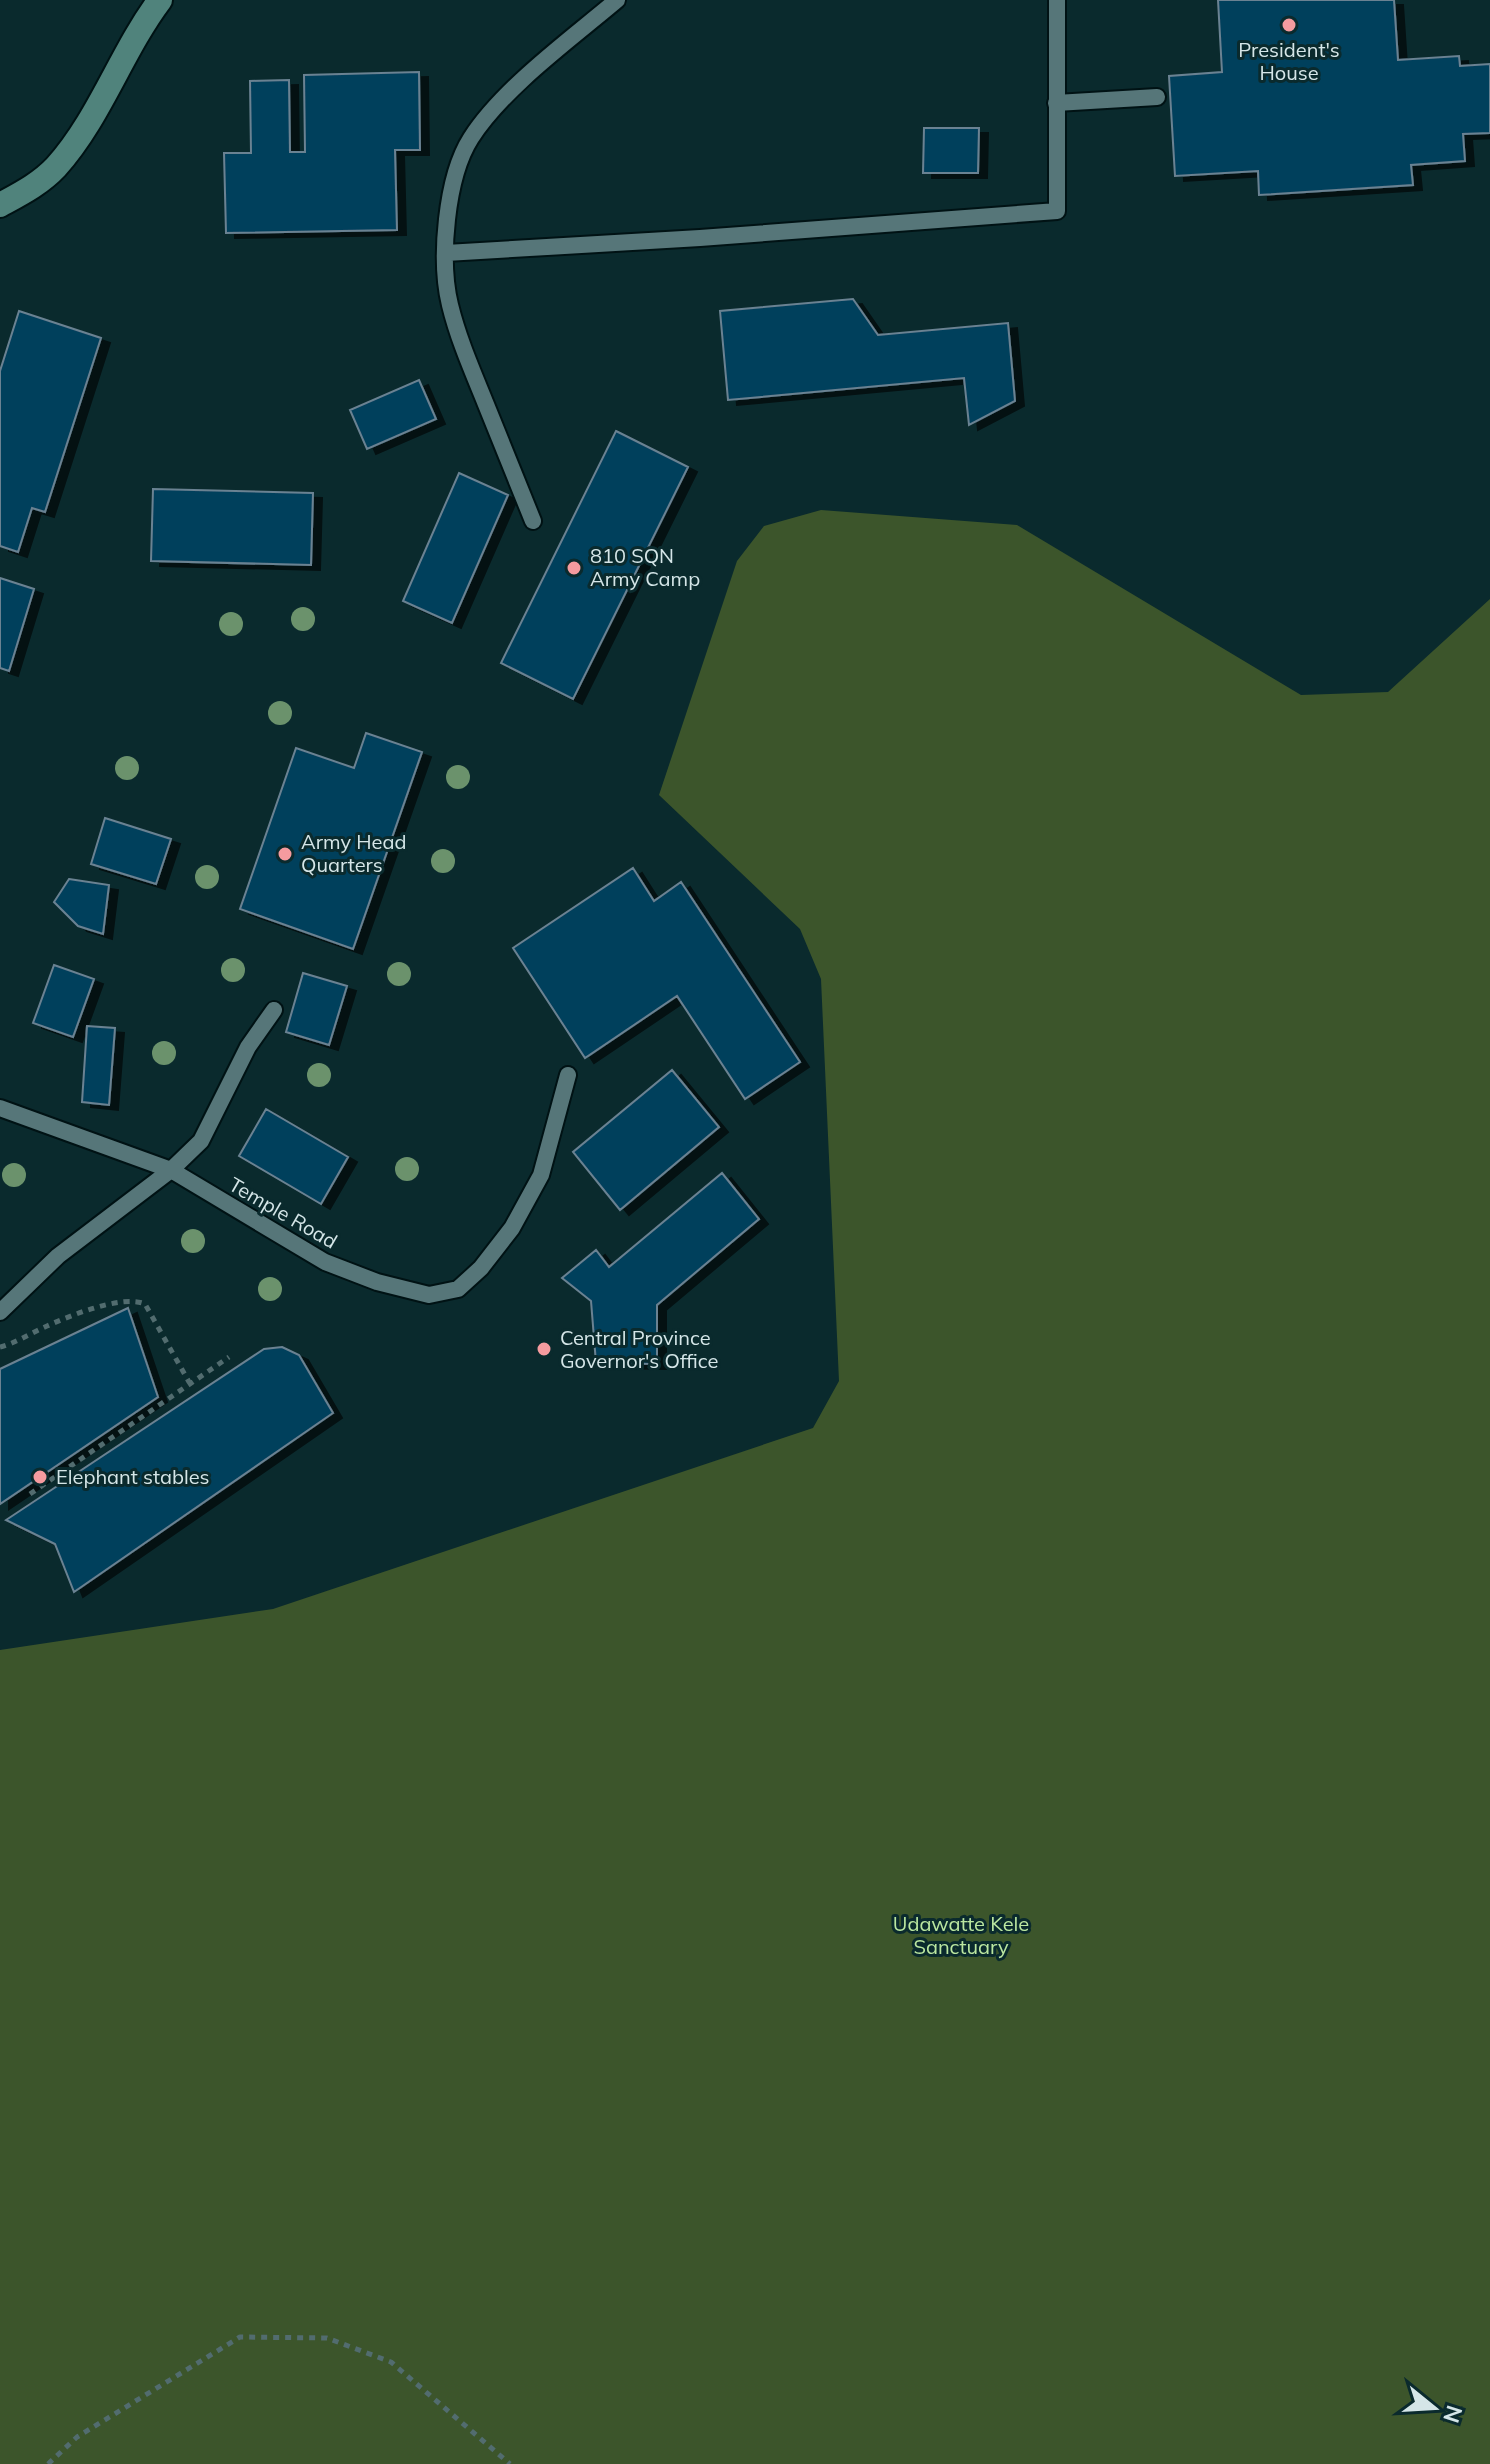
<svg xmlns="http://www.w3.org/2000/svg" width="1490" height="2464" font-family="Mulish,sans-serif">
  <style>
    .green { fill: #3c552b }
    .building { fill: #053f5c; stroke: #6a8292; stroke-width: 2; filter: url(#shadow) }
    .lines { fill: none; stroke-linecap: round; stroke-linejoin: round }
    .lane-casing { stroke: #001214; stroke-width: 20 }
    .secondary-casing { stroke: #001214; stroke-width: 28 }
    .path { stroke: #526c6f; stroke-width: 5; stroke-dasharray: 6 6; stroke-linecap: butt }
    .lane { stroke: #567679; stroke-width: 16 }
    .secondary { stroke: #50837c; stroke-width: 24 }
    .tree { fill: #6b926c }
    .poi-dot { fill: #f59b9f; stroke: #0a2a2d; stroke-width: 3 }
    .labels { text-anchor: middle; stroke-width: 6; stroke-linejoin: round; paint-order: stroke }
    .poi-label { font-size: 20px; fill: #d5e6e8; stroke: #0a2a2d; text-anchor: start }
    .street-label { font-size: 20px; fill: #d5e6e8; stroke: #0a2a2d }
    .park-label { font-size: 20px; fill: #bbe7a0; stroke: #0a2a2d }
  </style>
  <defs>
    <filter id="shadow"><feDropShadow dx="9" dy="5" stdDeviation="0" flood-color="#0009"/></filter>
  </defs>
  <rect width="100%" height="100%" fill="#0a2a2d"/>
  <!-- green -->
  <path class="green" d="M821,510l196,15 284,170 87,-3 102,-93v1865h-1490v-814l273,-41 540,-181 26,-47 -18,-402 -21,-50 -141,-134 78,-234 27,-35z"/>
  <!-- building -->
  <path class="building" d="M1218,0h176l4,60 61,-4 1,10 30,-2v69l-27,1 2,27 -54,4 2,20 -154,10 -1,-24 -83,5 -6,-100 53,-4z
    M419,72l1,78h-25l2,80 -171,3 -2,-80h27l-1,-72 39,-1 1,72h15l-1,-77z
    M924,128h55l-1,45h-55z
    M853,299l25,36 130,-12 7,78 -46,24 -5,-47 -236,22 -8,-89z
    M19,311l82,27 -56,174 -13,-4 -14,44 -18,-6v-175z
    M419,380l17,39 -69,30 -17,-39z
    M616,431l72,36 -115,232 -72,-36z
    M459,473l49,22 -56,128 -49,-22z
    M153,489l160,4 -2,72 -160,-4z
    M0,578l34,11 -25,82 -9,-3z
    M366,733l56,19 -69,197 -113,-40 56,-161 58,20z
    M105,818l66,21 -15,45 -65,-20z
    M633,868l21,33 27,-19 119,180 -55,37 -68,-103 -92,62 -72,-110z
    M69,879l40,6 -6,49 -25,-8 -24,-24z
    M54,965l40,14 -21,58 -40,-14z
    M303,973l44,13 -18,59 -43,-13z
    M87,1026l28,2 -6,77 -27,-3z
    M672,1070l47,57 -99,83 -47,-58z
    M266,1109l82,48 -27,47 -82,-48z
    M722,1173l37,46 -102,86v59l-61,-1 -5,-62 -29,-23 34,-28 13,17z
    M128,1308l30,89 -158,107v-135z
    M282,1347l17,8 34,58 -259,179 -19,-48 -49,-24 258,-171z"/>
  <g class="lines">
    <defs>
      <path id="lane" d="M1056,103l101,-6
        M446,253l254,-15 357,-27v-211
        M533,521c-16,-39 -32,-79 -48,-119 -13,-32 -27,-64 -35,-97 -11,-45 -4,-128 21,-167 32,-50 100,-99 146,-138
        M0,1108l171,62 154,92 52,20 52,13 29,-6 23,-21 31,-40 29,-53 27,-100
        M0,1312l58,-56 113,-86 30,-29 47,-94 26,-37"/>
      <path id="secondary" d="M0,205c20,-11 40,-21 56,-38 44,-49 65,-115 104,-167"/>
    </defs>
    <!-- lane casing -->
    <use href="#lane" class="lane-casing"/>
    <!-- secondary casing -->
    <use href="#secondary" class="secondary-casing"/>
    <!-- path -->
    <path class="path" d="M0,1347c16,-4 31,-14 47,-21 22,-10 76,-32 98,-22l44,78
      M30,1494l199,-137
      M48,2464l29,-27 163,-100 87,1 64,24 119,102"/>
    <!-- lane -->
    <use href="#lane" class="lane"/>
    <!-- secondary -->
    <use href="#secondary" class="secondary"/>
  </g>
  <!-- trees -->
  <g class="tree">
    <circle cx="303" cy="619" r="12"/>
    <circle cx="231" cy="624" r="12"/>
    <circle cx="280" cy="713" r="12"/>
    <circle cx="127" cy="768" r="12"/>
    <circle cx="458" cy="777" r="12"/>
    <circle cx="443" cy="861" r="12"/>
    <circle cx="207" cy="877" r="12"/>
    <circle cx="233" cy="970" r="12"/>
    <circle cx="399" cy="974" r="12"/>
    <circle cx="164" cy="1053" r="12"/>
    <circle cx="319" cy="1075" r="12"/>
    <circle cx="407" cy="1169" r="12"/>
    <circle cx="14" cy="1175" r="12"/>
    <circle cx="193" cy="1241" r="12"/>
    <circle cx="270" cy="1289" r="12"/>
  </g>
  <!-- markers -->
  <g class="poi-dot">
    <circle cx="1289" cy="25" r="8"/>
    <circle cx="574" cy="568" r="8"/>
    <circle cx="285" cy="854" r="8"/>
    <circle cx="544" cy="1349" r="8"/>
    <circle cx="40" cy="1477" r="8"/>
  </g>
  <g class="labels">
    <!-- poi labels -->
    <g class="poi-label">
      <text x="1289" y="57" text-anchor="middle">President's<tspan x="1289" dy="23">House</tspan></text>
      <text x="590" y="563">810 SQN<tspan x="590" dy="23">Army Camp</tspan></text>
      <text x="301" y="849">Army Head<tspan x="301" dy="23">Quarters</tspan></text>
      <text x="560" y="1345">Central Province<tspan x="560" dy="23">Governor's Office</tspan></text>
      <text x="56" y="1484">Elephant stables</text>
    </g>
    <!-- street labels -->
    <g class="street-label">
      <text transform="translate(283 1213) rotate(30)" y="7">Temple Road</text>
    </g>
    <!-- park labels -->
    <g class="park-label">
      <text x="961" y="1931">Udawatte Kele<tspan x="961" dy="23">Sanctuary</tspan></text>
    </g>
  </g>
  <!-- north arrow -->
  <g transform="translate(1434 2408) rotate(108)" stroke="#0a2a2d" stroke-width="6" paint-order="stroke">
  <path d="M0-6L14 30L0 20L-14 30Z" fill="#d5e6e8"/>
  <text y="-12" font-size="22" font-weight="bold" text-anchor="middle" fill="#d5e6e8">N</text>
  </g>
</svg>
